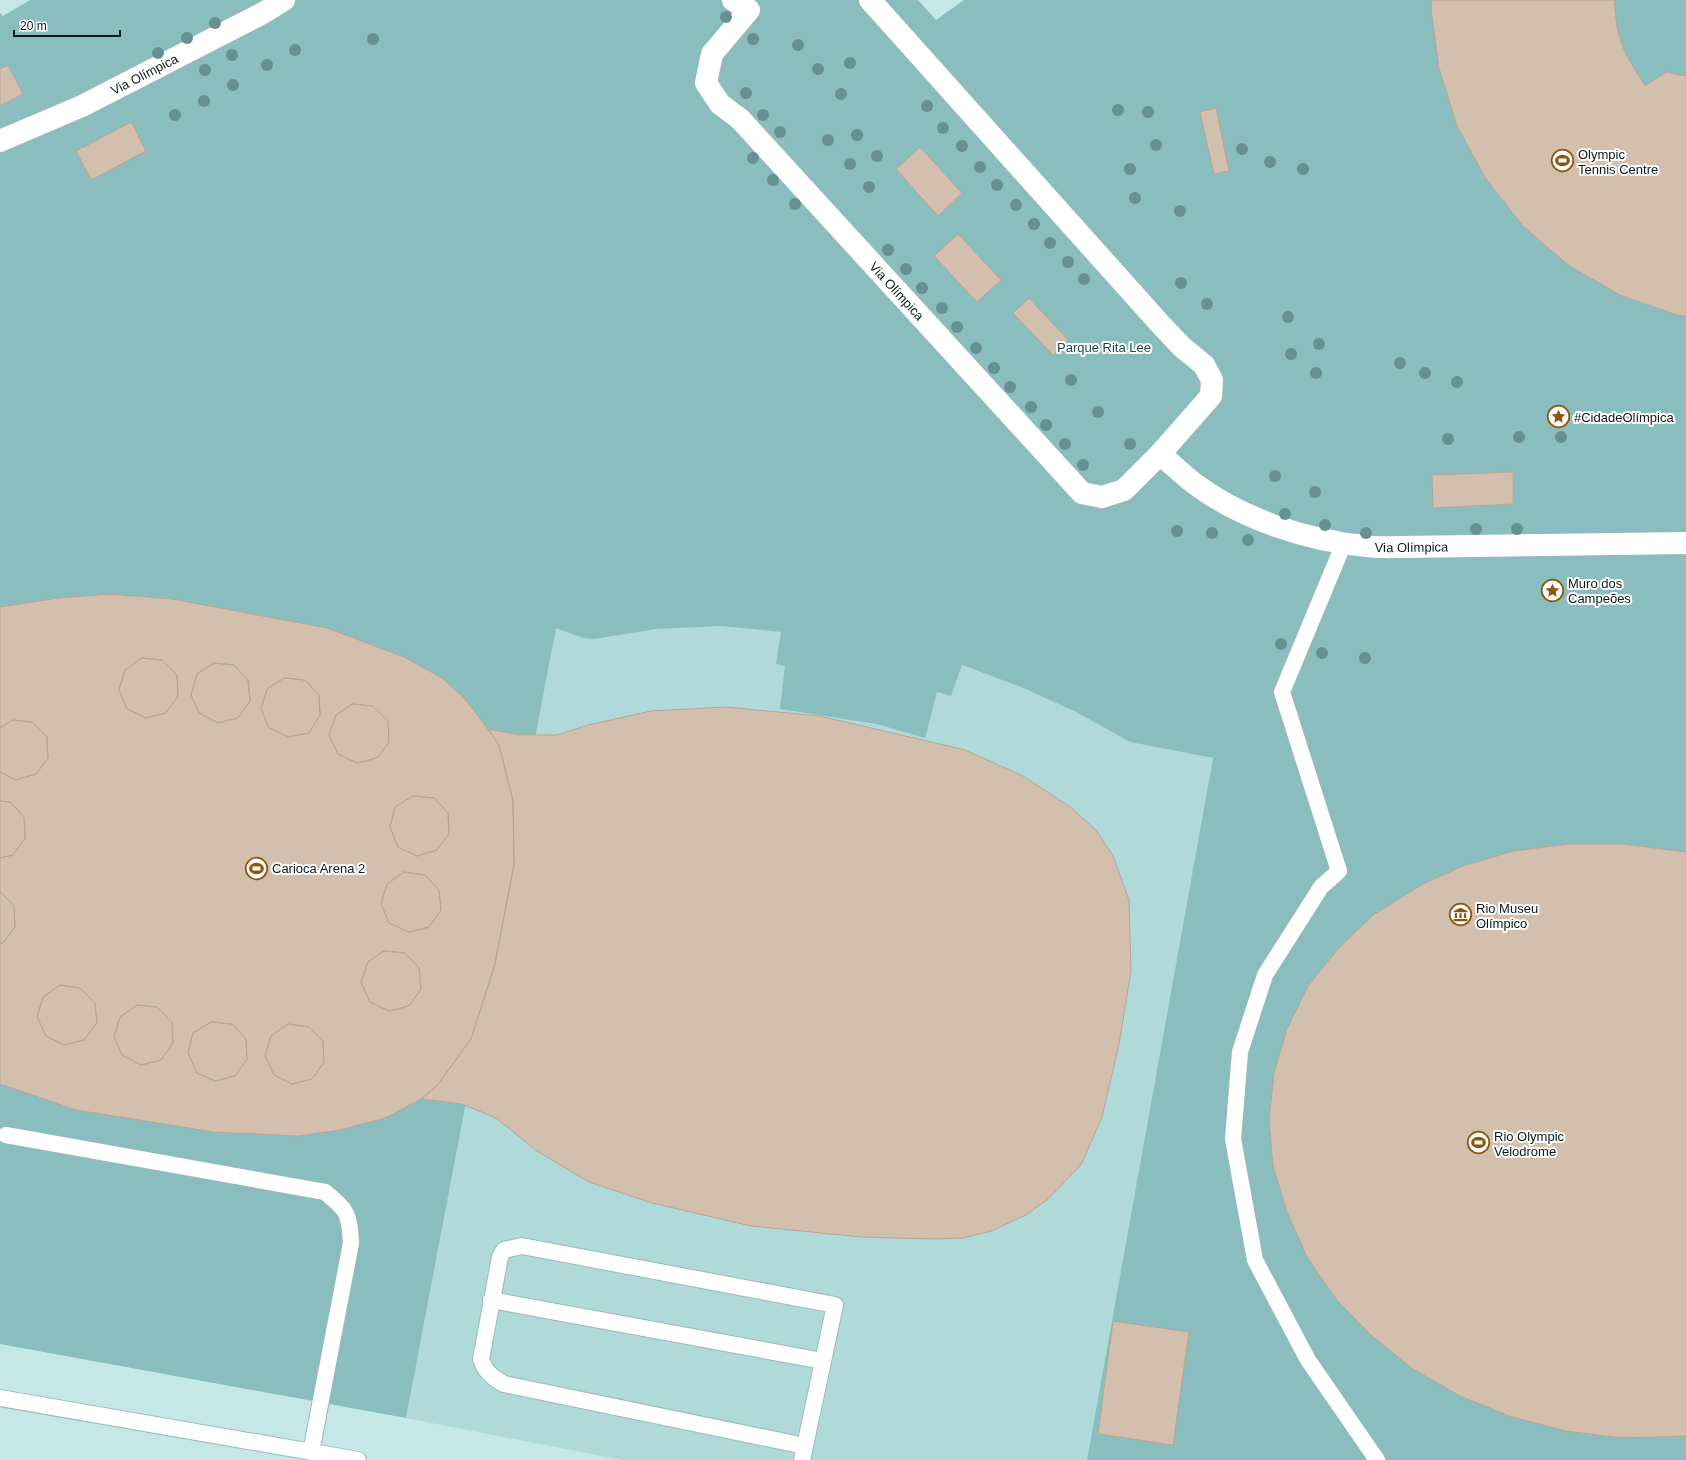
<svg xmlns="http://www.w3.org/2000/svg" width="1686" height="1460" font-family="Arial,sans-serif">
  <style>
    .built { fill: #b0d9da }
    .green { fill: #89bdbe }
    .building { fill: #d3bfad; stroke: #b8a593; fill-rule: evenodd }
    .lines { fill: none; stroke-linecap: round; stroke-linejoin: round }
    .service-casing { stroke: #9ababa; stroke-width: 18 }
    .pedestrian-casing { stroke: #9ababa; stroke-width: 24 }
    .service { stroke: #fff; stroke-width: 16 }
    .pedestrian { stroke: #fff; stroke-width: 22 }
    .tree { fill: #669091 }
    .labels { text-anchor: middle; stroke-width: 4; stroke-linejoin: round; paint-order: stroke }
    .street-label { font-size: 13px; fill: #0c1818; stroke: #fff }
    .poi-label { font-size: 13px; fill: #0c1818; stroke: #fff; text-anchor: start }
    .park-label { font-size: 13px; fill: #17494a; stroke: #fff }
  </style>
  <rect width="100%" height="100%" fill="#c6e7e7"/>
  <!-- built -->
  <path class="built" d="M721,626l60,6 180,33 60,22 55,25 54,30 83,16 -126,702h-465l-216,-42 150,-791 27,11 12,1 61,-10z"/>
  <!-- green -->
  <path class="green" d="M30,0h888l18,20 28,-20h722v1460h-599l126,-702 -83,-16 -54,-30 -55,-25 -59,-22 -11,31 -14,-4 -12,46 -48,-14 -97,-15 5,-43 -9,-2 5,-32 -60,-6 -65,3 -61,10 -12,-1 -27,-10 -150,790 -406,-74v-1331l3,3z"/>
  <!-- building -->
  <path class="building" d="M1432,0h182l3,28 5,17 6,13 17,28 21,-14 20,4v240l-9,-1 -57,-20 -52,-30 -45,-39 -37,-47 -29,-53 -18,-58 -8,-59z
    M8,65l15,29 -23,12v-37z
    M1216,108l13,63 -15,3 -14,-62z
    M131,122l15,29 -55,29 -15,-29z
    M920,147l42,46 -24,23 -42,-47z
    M958,234l43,46 -24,22 -43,-46z
    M1029,298l39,42 -15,15 -40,-42z
    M1513,472v32l-80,4 -1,-33z
    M111,594l61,5 155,29 77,29 38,21 22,20 24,31 11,16 14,56 1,63 -19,100 -24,75 -35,48 -15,12 -36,19 -45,12 -41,6 -85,-4 -138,-22 -76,-26v-140l3,-1 12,-16 -1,-21 -14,-15v-33l13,-3 12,-17 -1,-21 -14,-15 -10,-1v-29l16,8 20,-6 12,-16 -1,-21 -15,-15 -20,-2 -12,8v-121l59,-9zM142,658l20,2 15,15 1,21 -12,17 -20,5 -19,-9 -8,-19 6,-20zM214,663l20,2 14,15 2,21 -12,17 -20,5 -19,-10 -8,-18 6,-21zM284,678l21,2 14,15 1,20 -11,18 -20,4 -20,-9 -8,-19 6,-20zM352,704l21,2 15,15 1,21 -12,16 -20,5 -19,-9 -9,-19 7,-20zM413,796l21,2 14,15 1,21 -12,16 -20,6 -19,-9 -8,-20 5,-20zM404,872l21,3 14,15 2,20 -12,17 -20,5 -20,-9 -8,-19 6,-20zM384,951l21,2 14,15 2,21 -12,17 -20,5 -19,-9 -9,-20 7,-20zM60,985l20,3 15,15 2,20 -13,17 -20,5 -18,-9 -9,-19 6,-20zM137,1005l20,2 15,15 1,21 -12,17 -20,5 -19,-10 -8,-18 6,-20zM211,1022l21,2 14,15 1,20 -12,17 -20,5 -18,-8 -9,-20 5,-20zM288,1024l21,3 14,14 1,21 -12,17 -20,5 -18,-9 -9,-19 6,-20z
    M142,658l20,2 15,15 1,21 -12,17 -20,5 -19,-9 -8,-19 6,-20z
    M214,663l20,2 14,15 2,21 -12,17 -20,5 -19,-10 -8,-18 6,-21z
    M284,678l21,2 14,15 1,20 -11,18 -20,4 -20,-9 -8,-19 6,-20z
    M352,704l21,2 15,15 1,21 -12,16 -20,5 -19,-9 -9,-19 7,-20z
    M726,707l94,9 145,34 58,26 46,30 27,24 17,26 16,44 2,71 -12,73 -17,73 -21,48 -34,35 -21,15 -35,16 -28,7 -28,1 -74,-2 -110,-11 -99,-23 -63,-21 -52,-31 -41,-33 -34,-14 -41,-5 15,-12 35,-48 24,-75 19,-100 -1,-63 -14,-56 -11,-16 33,6h36l31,-10 63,-14z
    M12,720l20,2 15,15 1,21 -12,16 -20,6 -16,-8v-44z
    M413,796l21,2 14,15 1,21 -12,16 -20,6 -19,-9 -8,-20 5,-20z
    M0,801l10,1 14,15 1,21 -12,17 -13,3z
    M1568,844h55l63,8v584l-65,2 -55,-7 -54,-14 -52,-21 -47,-27 -41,-33 -36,-37 -29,-42 -20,-45 -14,-46 -4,-46 5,-47 13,-44 21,-43 30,-37 35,-34 50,-31 40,-18 51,-15z
    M404,872l21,3 14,15 2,20 -12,17 -20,5 -20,-9 -8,-19 6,-20z
    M0,891l14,15 1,21 -12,16 -3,1z
    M384,951l21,2 14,15 2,21 -12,17 -20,5 -19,-9 -9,-20 7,-20z
    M60,985l20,3 15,15 2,20 -13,17 -20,5 -18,-9 -9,-19 6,-20z
    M137,1005l20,2 15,15 1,21 -12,17 -20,5 -19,-10 -8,-18 6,-20z
    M211,1022l21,2 14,15 1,20 -12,17 -20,5 -18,-8 -9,-20 5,-20z
    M288,1024l21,3 14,14 1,21 -12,17 -20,5 -18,-9 -9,-19 6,-20z
    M1113,1321l76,11 -16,113 -75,-11z"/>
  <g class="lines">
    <defs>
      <path id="service" d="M1344,543l-62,149 57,179 -18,16 -56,88 -25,77 -7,87 22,121 53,100 69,100
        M6,1135l319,57c23,19 24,21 26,51l-40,209
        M491,1300l332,61
        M0,1398l358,62
        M802,1460l3,-14 30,-141 -313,-59 -18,4 -4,7 -19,102c4,13 11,18 23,25l301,62"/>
      <g id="pedestrian">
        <path id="s1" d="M733,0l16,10 -37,44 -6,29 14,21 20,15 342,374 20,4 22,-7 36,-36c12,10 23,21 35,30 47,35 113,57 171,62 12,2 25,1 37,1l283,-4"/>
        <path d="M870,0l292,326 20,21 22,18 8,15 -1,16 -51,58"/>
        <path id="s2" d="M0,141l82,-35 181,-93 21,-13"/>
      </g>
    </defs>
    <!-- service casing -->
    <use href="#service" class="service-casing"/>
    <!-- pedestrian casing -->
    <use href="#pedestrian" class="pedestrian-casing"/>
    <!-- service -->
    <use href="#service" class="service"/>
    <!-- pedestrian -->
    <use href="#pedestrian" class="pedestrian"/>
  </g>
  <!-- trees -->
  <g class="tree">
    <circle cx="726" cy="17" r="6"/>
    <circle cx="215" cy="23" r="6"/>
    <circle cx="187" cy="38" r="6"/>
    <circle cx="373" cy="39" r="6"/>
    <circle cx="753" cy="39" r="6"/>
    <circle cx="798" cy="45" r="6"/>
    <circle cx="295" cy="50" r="6"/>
    <circle cx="158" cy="53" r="6"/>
    <circle cx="232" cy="55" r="6"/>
    <circle cx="850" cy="63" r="6"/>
    <circle cx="267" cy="65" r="6"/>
    <circle cx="818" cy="69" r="6"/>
    <circle cx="205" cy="70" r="6"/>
    <circle cx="233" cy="85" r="6"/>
    <circle cx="746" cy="93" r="6"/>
    <circle cx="841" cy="94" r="6"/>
    <circle cx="204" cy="101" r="6"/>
    <circle cx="927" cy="106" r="6"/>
    <circle cx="1118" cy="110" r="6"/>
    <circle cx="1148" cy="112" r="6"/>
    <circle cx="175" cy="115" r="6"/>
    <circle cx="763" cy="115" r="6"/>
    <circle cx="943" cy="128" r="6"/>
    <circle cx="780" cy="132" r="6"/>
    <circle cx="857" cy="135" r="6"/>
    <circle cx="828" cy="140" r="6"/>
    <circle cx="1156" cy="145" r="6"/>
    <circle cx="962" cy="146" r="6"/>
    <circle cx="1242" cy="149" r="6"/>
    <circle cx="877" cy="156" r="6"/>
    <circle cx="753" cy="158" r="6"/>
    <circle cx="1270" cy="162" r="6"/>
    <circle cx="850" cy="164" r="6"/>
    <circle cx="980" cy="167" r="6"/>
    <circle cx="1130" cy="169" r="6"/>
    <circle cx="1303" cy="169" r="6"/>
    <circle cx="773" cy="180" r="6"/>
    <circle cx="997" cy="185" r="6"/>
    <circle cx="869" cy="187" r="6"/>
    <circle cx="1135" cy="198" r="6"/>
    <circle cx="795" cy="204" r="6"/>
    <circle cx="1016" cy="205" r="6"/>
    <circle cx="1180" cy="211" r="6"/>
    <circle cx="1034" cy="224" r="6"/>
    <circle cx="1050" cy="243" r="6"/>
    <circle cx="888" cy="250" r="6"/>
    <circle cx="1068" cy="262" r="6"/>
    <circle cx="906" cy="269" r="6"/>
    <circle cx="1084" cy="279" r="6"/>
    <circle cx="1181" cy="283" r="6"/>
    <circle cx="922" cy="288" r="6"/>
    <circle cx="1207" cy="304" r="6"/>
    <circle cx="942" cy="308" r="6"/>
    <circle cx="1288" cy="317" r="6"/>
    <circle cx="957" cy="327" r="6"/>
    <circle cx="1319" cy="344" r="6"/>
    <circle cx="976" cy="348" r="6"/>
    <circle cx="1291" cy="354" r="6"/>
    <circle cx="1400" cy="363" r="6"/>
    <circle cx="994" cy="368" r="6"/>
    <circle cx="1316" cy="373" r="6"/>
    <circle cx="1425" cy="373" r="6"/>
    <circle cx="1071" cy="380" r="6"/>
    <circle cx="1457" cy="382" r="6"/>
    <circle cx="1010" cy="387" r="6"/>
    <circle cx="1031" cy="407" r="6"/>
    <circle cx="1098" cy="412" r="6"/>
    <circle cx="1046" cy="425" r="6"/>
    <circle cx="1519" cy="437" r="6"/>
    <circle cx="1561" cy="437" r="6"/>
    <circle cx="1448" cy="439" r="6"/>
    <circle cx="1065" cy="444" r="6"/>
    <circle cx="1130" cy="444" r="6"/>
    <circle cx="1083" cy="465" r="6"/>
    <circle cx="1275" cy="476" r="6"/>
    <circle cx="1315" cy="492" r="6"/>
    <circle cx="1285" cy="514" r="6"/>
    <circle cx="1325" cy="525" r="6"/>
    <circle cx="1476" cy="529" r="6"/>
    <circle cx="1517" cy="529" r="6"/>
    <circle cx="1177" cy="531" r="6"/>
    <circle cx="1212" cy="533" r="6"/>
    <circle cx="1366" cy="533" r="6"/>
    <circle cx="1248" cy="540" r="6"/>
    <circle cx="1281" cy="644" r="6"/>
    <circle cx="1322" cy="653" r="6"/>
    <circle cx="1365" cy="658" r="6"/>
  </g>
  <!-- icons -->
  <defs>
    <symbol id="stadium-ring" viewBox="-11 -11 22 22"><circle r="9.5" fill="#fff" stroke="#8d550d" stroke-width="1.5"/><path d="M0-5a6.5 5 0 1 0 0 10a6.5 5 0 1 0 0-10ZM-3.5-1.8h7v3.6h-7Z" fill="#8d550d"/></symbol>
    <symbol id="sight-ring" viewBox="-11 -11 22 22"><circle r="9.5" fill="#fff" stroke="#8d550d" stroke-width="1.5"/><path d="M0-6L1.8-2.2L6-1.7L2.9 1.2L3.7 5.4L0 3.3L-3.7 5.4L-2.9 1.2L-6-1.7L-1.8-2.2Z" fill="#8d550d"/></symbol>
    <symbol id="museum-ring" viewBox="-11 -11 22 22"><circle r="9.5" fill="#fff" stroke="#8d550d" stroke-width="1.5"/><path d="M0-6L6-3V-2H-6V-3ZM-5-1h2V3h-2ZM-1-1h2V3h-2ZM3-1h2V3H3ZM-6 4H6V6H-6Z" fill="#8d550d"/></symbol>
  </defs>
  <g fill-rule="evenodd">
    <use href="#stadium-ring" x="1550" y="148" width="25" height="25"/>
    <use href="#sight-ring" x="1546" y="404" width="25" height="25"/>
    <use href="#sight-ring" x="1540" y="578" width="25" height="25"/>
    <use href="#stadium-ring" x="244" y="856" width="25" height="25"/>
    <use href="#museum-ring" x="1448" y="902" width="25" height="25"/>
    <use href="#stadium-ring" x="1466" y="1130" width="25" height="25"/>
  </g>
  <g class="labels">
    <!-- street labels -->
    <g class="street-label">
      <text dy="5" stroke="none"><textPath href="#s2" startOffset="159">Via Olímpica</textPath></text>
      <text dy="5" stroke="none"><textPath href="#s1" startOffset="389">Via Olímpica</textPath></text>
      <text dy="5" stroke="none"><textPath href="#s1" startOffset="1033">Via Olímpica</textPath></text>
    </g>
    <!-- poi labels -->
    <g class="poi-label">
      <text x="1578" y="159">Olympic<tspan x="1578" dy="15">Tennis Centre</tspan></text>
      <text x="1574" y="422">#CidadeOlímpica</text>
      <text x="1568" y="588">Muro dos<tspan x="1568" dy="15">Campeões</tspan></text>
      <text x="272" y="873">Carioca Arena 2</text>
      <text x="1476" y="913">Rio Museu<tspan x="1476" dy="15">Olímpico</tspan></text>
      <text x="1494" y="1141">Rio Olympic<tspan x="1494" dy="15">Velodrome</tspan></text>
    </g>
    <!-- park labels -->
    <g class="park-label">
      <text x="1104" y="352">Parque Rita Lee</text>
    </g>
  </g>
  <!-- scale -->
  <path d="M14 30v6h106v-6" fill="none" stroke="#0c1818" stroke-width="2"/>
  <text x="20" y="30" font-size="12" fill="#0c1818" stroke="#ffffff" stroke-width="3" paint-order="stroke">20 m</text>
</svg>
